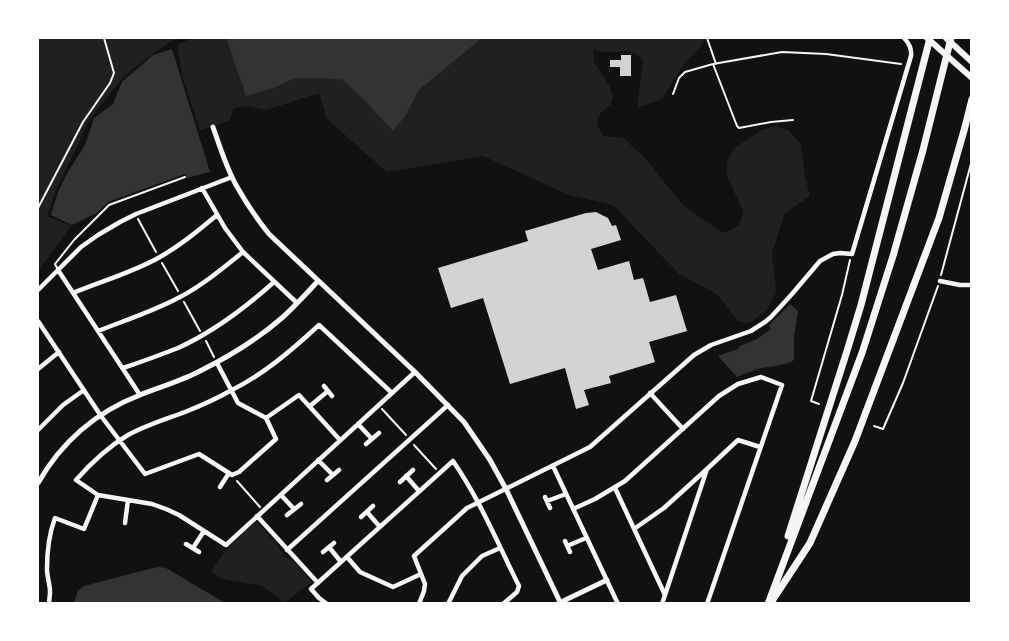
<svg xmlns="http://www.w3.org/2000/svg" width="1009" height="641" font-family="'PT Sans',sans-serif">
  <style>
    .green { fill: #202020 }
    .water { fill: #333 }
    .building { fill: #d3d3d3 }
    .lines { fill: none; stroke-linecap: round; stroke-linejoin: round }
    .path { stroke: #f5f5f5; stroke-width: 2 }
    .service { stroke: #f5f5f5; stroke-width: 2 }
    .minor { stroke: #f5f5f5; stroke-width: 4.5 }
    .tertiary { stroke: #f5f5f5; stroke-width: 5 }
    .primary { stroke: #f5f5f5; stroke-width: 6 }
    .trunk { stroke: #f5f5f5; stroke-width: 7 }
  </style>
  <rect width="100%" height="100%" fill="#111"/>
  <!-- green -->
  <path class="green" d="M38,38h143l-10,3 -39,28 -9,8 -33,42 -34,71 -9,26 24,10 -33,45z
    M192,38h34l20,58 28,-8 21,-10h25l23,2 22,21 41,14 13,-25 63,-52h223l-5,10 -15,15 -23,36 -25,9 6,-47c-10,-16 -23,-7 -37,-9 -4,0 -9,-2 -13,-3l1,13 15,23 4,13 -2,6c-6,5 -15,11 -14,20 1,4 5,8 6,12l20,2 20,18 41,50 37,26h6l12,-7 4,-13 -17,-39 2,-13 6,-12 28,-18 13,-4 13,4 13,14 4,33 5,19 -25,17 -13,40 4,39 -9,18 -16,12 -6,1 -7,-2 -21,-27 -38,-20 -66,-69 -44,-10 -86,-39 -96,16 -60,-53 -8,-26 -53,17 -19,-4 -13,2 -5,13 -29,9 -17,-51 -6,-34z
    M256,521l21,23 3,6 7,8 6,2 19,22 -28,21 -7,-7 -15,-10 -40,-7 -11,-8 15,-21z"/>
  <!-- water -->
  <path class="water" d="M226,38h256l-63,52 -13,25 -13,16 -28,-30 -22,-21 -23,-2h-25l-21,10 -28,8z
    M172,49l38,123 -23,6 -2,-4 -77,28 -11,11 -25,12 -21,-10 7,-23 8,-17 19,-30 9,-27 19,-14 9,-22 31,-27z
    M790,304l8,7 -4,25v24c-11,6 -21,6 -33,8 -8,2 -16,6 -24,9l-19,-21 20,-7 2,-3 17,-7 14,-10 -2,-4z
    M157,567l9,1 59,35h-151l4,-13 6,-4z"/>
  <!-- building -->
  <path class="building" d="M621,55h10v21h-11v-9h-10v-7h11z
    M596,212l12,6 4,8 4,-1 5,15 -30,9 7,21 31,-9 5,19 9,-2 7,24 26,-7 11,36 -38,11 6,20 -46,14 2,7 -27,7 5,15 -13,4 -11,-41 -55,16 -27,-86 -32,10 -13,-40 90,-27 -3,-10 61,-18z"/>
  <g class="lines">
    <!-- path -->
    <path class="path" d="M707,38l9,26
      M713,64l24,62 2,2 32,-6 22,-2
      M673,94l6,-16 6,-6 28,-8 69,-12 44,2 75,10
      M38,208l45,-86 27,-39 4,-10 -10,-35
      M138,219l18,33
      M162,263l16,28
      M941,275l31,-115
      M184,302l16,29
      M206,341l8,16
      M819,404l-8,-3 31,-106 8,-35
      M382,409l24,26
      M874,426l9,3 20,-46 35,-97
      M414,445l22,24
      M237,481l23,26"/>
    <!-- service -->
    <path class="service" d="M58,270l-3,-6 19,-24 35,-35 76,-28"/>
    <!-- minor -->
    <path class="minor" d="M202,188l23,40 18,24 54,51
      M940,281l20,4h12
      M38,290l20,-20
      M73,293c29,-12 61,-21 87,-36 21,-12 39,-27 57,-42
      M38,321l63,95 44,58 54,-20 33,21 7,-3 37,-33 -10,-21
      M98,331c28,-11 56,-20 82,-34 23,-12 43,-29 63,-45
      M217,363l21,40 28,15 33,-23 41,45
      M123,368c18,-6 37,-13 55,-20 35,-16 67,-40 96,-66
      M38,369l21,-17
      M324,386l8,10
      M392,393l-73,-68c-27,25 -56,50 -89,66 -14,8 -30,15 -45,21 -19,7 -39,13 -57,23 -20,12 -37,28 -52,45l22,15 54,9 14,5 13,6 47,30 166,-152 23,-21
      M650,393l33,36
      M140,395l-82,-125 23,-23 17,-12 22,-13 16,-8 96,-37
      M310,406l18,-15
      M358,424l14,15
      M38,430l25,-25 21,-15
      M366,444l13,-11
      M318,460l15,15
      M553,466l65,138
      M707,469l31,-29 22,7
      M406,476l13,15
      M327,480l12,-10
      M400,482l13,-12
      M220,487l9,-14
      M615,488l50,107
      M281,495l13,14
      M545,497l5,11
      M547,501l19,-7
      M573,509l22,-10 30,-18 94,-85 19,-12 23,-7 21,8 -75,219
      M367,512l13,15
      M287,515l14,-11
      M257,516l61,67
      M361,517l12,-11
      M125,523l3,-23
      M634,529l30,-21 43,-39 -45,135
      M565,541l5,11
      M186,544l13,8
      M567,546l19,-8
      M329,547l12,15
      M193,548l11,-17
      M287,550l161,-145
      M323,552l11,-9
      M347,557l13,15 33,15 28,-13
      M49,604c0,-4 1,-8 1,-12 0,-8 -3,-15 -3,-23 0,-18 2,-35 8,-51l29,11 14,-34
      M327,604l-8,-6 -8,-9 142,-128c27,39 45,83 66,125l-2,6 -14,12
      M419,604l5,-13 1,-7 -11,-28 53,-48 123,-61 104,-92 17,-10 40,-14 14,-9 6,-5 21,-23 28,-33 13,-7 7,-1 12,1 59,-198c1,-8 -2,-13 -7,-18
      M448,604l14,-28 20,-20 18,-8"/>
    <!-- tertiary -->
    <path class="tertiary" d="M213,127c7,20 13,40 23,58 10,18 21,34 33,49l146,138 49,50 26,38 16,29 55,115
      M38,483c23,-40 58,-71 102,-88 20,-8 41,-14 60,-24 30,-15 58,-32 83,-54 12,-11 24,-24 35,-36
      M559,603l48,-23"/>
    <!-- primary -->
    <path class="primary" d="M927,38l45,40
      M946,38l26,24"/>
    <!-- trunk -->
    <path class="trunk" d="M788,536l59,-185 14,-46 69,-267
      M772,601l38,-58 45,-102 84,-223 26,-91 7,-28
      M768,604l94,-251 31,-97 30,-106 28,-112"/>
  </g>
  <!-- border -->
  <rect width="1009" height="641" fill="none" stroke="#ffffff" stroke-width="78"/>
</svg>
